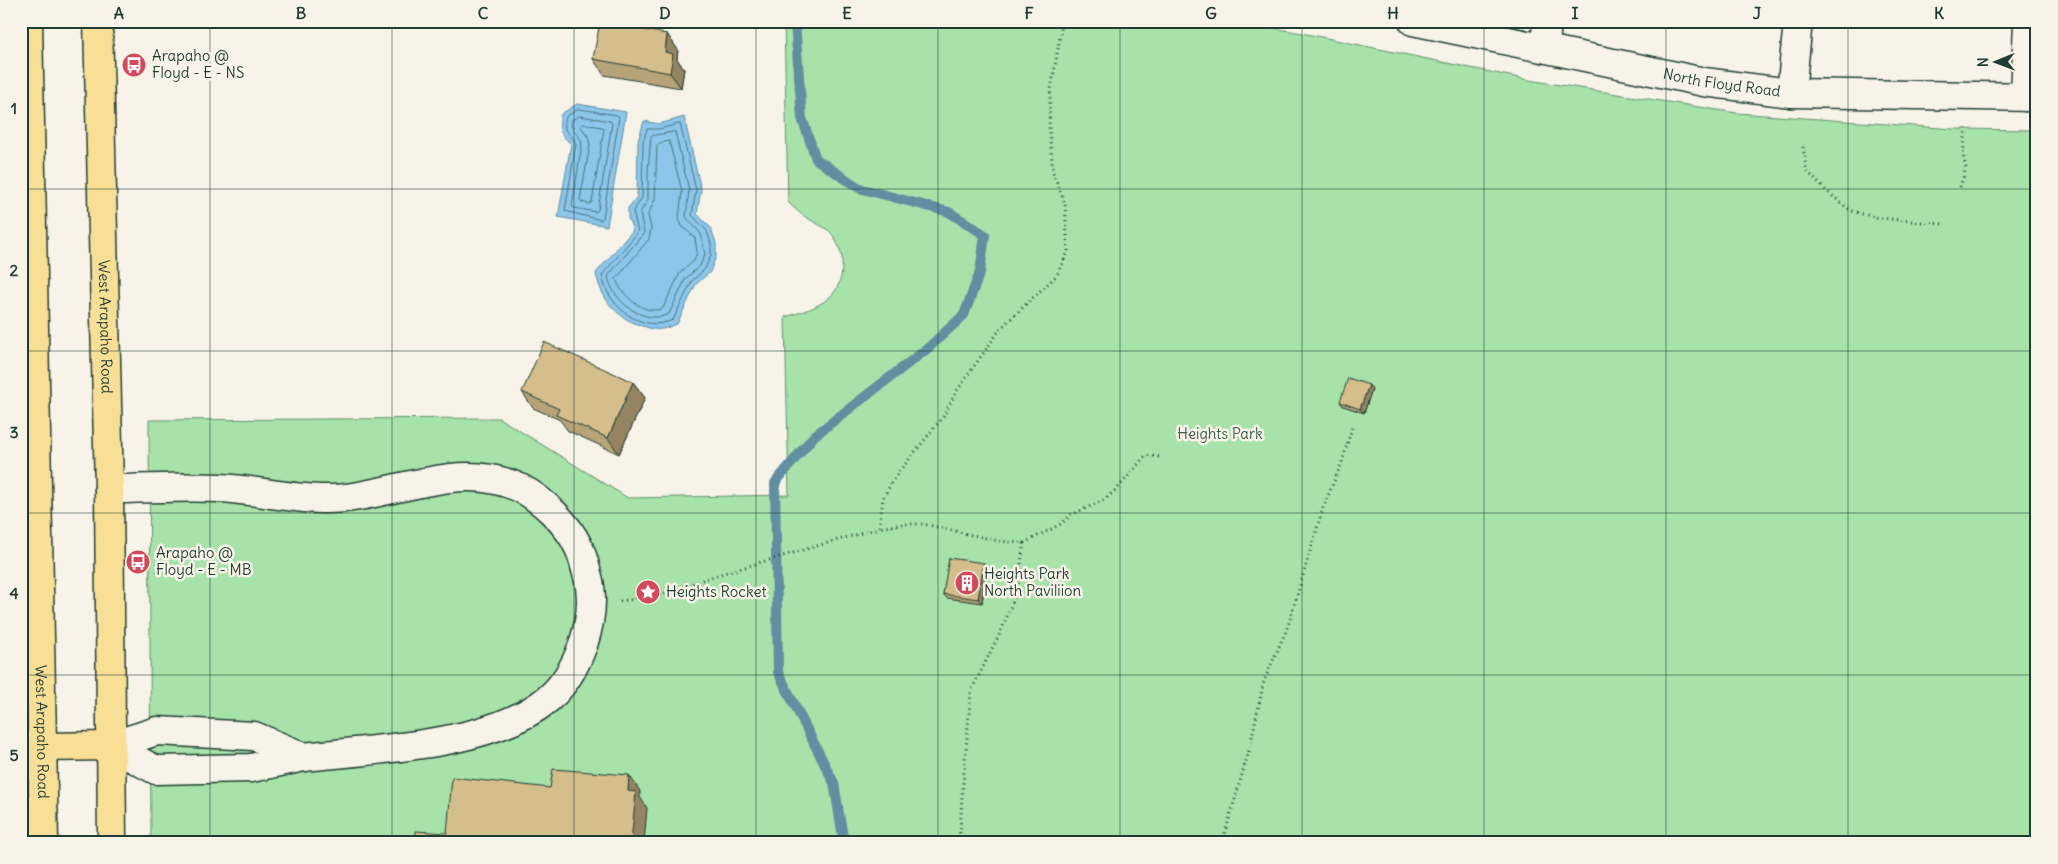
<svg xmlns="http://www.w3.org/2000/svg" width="2058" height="864" font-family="Delius,sans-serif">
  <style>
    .green { fill: #a7e2a8; stroke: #63906e }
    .water { fill: #8cc6eb; stroke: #608fa2 }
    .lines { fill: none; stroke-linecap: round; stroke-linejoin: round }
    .shore { stroke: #4b747d; stroke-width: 1 }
    .stream { stroke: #608fa2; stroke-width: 10 }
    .minor-casing { stroke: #1f3d34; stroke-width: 31 }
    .major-casing { stroke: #1f3d34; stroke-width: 31 }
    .path { stroke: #1f3d34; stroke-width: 3; stroke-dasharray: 1 4; stroke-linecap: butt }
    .minor { stroke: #f7f3e8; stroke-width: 28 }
    .major { stroke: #f9df96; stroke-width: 28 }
    .wall { fill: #b7a378; stroke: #1f3d34 }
    .shaded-wall { fill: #958462; stroke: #1f3d34 }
    .building { fill: #d5bd8c; stroke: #1f3d34 }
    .grid { fill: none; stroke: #1f3d34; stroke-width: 1; stroke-opacity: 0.55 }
    .labels { text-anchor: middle; stroke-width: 5; stroke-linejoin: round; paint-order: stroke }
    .poi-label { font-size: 15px; fill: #1f3d34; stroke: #f7f3e8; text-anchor: start }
    .street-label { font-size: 15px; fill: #1f3d34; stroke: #f7f3e8 }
    .park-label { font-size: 15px; fill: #3a5e4b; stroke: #f7f3e8 }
    .neatline { fill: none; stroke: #1f3d34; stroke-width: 2 }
    .grid-label { font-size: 16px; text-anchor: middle; font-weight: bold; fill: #1f3d34 }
  </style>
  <rect width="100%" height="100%" fill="#f7f3e8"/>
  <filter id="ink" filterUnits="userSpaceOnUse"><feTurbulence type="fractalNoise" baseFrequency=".02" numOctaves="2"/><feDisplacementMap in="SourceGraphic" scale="10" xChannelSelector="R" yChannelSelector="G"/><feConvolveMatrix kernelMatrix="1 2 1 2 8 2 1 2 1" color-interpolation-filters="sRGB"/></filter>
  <g filter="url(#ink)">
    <!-- green -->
    <path class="green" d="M784,21h448l70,12 227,47 208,33 217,16 83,1v713h-1886l-2,-423 350,-2 129,80 161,-3 -4,-178c34,-10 60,-18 57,-59 -1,-8 -7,-22 -13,-27 -6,-5 -14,-8 -20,-12 -8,-4 -15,-11 -21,-17z"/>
    <!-- water -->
    <path class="water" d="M577,104l49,8 -19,114 -49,-9 13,-73c-12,-11 -13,-14 -10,-30z
      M684,117l17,73 -4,24 14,14 5,15v13l-6,16 -14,12 -19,40c-5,2 -10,4 -15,5 -5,1 -11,0 -16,-2 -28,-7 -45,-27 -50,-54l37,-43 -5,-12v-10l9,-11 1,-56 6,-20 15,3z"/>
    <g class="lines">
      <!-- shore -->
      <path class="shore" d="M579,109l38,6 2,2 -16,101 -2,2 -36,-9 11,-67c-5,-13 -15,-9 -10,-27z
        M580,116l30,5 2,2 -14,87 -2,2 -22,-4 -2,-2 10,-62c-1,-10 -14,-13 -10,-24z
        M584,124l18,3 2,2 -12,73 -3,2 -7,-2 -2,-2 10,-55 -2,-9 -7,-9z
        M680,124l16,66 -4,25 15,16 4,13v11l-6,14 -13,12 -19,39c-32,14 -66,-14 -71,-45l36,-43 -5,-21 9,-13 1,-56 4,-13h12z
        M675,132l14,58 -3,27 15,17 4,20 -5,12 -14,12 -17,36c-25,12 -57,-13 -61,-38l36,-43 -4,-20 8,-14v-28l3,-35z
        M669,141l13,50 -3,28 3,7 13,12 2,14 -3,9 -14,12 -17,35c-18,9 -42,-13 -47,-29l33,-40 2,-11 -3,-13 7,-16 2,-54z"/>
      <!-- stream -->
      <path class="stream" d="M795,22l7,96 14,41 43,29 90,24 36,23 -5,37 -16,43 -36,33 -114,88 -39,47 3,189 56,111 10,60"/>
      <defs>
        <g id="minor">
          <path id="s1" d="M1413,21l291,61 87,11 246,4"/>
          <path d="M1545,48l2,-27"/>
          <path d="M1791,93l7,-72"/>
          <path d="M2025,97l3,-76"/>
          <path d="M109,489c37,0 74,-3 111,-1 34,2 67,10 101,11 67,2 133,-42 199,-11 22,11 48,36 58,58 5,9 7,21 10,31 6,22 2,47 -5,68 -7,19 -18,40 -35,54 -56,47 -172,50 -244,58"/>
          <path d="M157,731l97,5 50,21 -53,11 -95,2 -46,-24z"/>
          <path d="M21,747h21"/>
        </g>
        <g id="major">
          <path id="s2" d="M28,21l16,822"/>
          <path id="s3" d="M98,21l11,468 3,354"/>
          <path d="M42,747l68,-1"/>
        </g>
      </defs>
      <!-- minor casing -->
      <use href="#minor" class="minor-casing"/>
      <!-- major casing -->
      <use href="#major" class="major-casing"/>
      <!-- path -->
      <path class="path" d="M1803,147l4,24 17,18 27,22 28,7 64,6
        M1960,187l6,-19 -3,-13 3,-27
        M1024,543l37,-19 10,-9 33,-15 14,-12 28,-33 13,2
        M620,601l33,-4 61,-21 165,-48
        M962,843l-2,-10 2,-38 9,-104 31,-62 15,-38 7,-48 -25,-2 -75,-17h-21l-24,4 4,-30 11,-20 49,-61 13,-25 45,-64 56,-53 11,-23 -3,-48 -12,-32 -4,-42 1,-34 12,-72
        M1222,843l27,-92 15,-70 24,-55 35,-118 19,-46 11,-38"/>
      <!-- minor -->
      <use href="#minor" class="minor"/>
      <!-- major -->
      <use href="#major" class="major"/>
    </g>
    <!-- wall -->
    <path class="wall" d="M667,34l11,16 -1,9 7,10 -3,19 -77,-13 -11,-16z
      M633,382l12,16 -26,56 -51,-23 -8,-11 -27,-12 -11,-16z
      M1372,389l-8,24 -21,-7 -3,-4z
      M984,563l3,5 -5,35 -35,-5 -4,-4z"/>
    <!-- shaded-wall -->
    <path class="shaded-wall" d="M667,34l11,16 -1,9 7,10 -3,19 -11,-15 -5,-21z
      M633,382l12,16 -26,56 -11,-16z
      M1369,385l3,4 -8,24 -4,-4z
      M984,563l3,5 -5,35 -4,-4z
      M629,775l11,16v6l7,11 -3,35h-13l-3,-52z"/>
    <!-- building -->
    <path class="building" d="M600,22l67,12 -2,18 8,2 -3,19 -77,-14z
      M544,342l89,40 -25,56 -52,-23 3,-6 -37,-17z
      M1348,378l21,7 -9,24 -20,-7z
      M949,558l35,5 -6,36 -35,-5z
      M553,769l76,6 -1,16 8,1 -5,51h-216l1,-12 31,2 5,-56 98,11z"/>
  </g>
  <!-- grid -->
  <path class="grid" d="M210,21v822M392,21v822M574,21v822M756,21v822M938,21v822M1120,21v822M1302,21v822M1484,21v822M1666,21v822M1848,21v822M21,189h2016M21,351h2016M21,513h2016M21,675h2016"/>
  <!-- icons -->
  <defs>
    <symbol id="bus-disc" viewBox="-11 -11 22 22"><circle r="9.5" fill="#d1495b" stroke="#f7f3e8"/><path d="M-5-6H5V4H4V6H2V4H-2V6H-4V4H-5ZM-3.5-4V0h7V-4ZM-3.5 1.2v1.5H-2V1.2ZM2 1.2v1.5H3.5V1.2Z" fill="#fff"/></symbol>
    <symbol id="building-disc" viewBox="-11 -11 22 22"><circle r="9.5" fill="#d1495b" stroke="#f7f3e8"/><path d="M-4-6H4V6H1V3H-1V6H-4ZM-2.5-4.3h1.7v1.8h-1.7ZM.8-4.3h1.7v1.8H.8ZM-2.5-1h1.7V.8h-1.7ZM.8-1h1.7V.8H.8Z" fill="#fff"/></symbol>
    <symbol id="sight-disc" viewBox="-11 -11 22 22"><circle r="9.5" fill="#d1495b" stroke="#f7f3e8"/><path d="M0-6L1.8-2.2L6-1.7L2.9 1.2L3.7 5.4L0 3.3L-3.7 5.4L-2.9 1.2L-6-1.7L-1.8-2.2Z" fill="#fff"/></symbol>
  </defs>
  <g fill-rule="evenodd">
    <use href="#bus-disc" x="120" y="51" width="28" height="28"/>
    <use href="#bus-disc" x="124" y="548" width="28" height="28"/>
    <use href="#building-disc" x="953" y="569" width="28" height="28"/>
    <use href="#sight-disc" x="634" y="578" width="28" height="28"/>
  </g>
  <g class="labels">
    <!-- poi labels -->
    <g class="poi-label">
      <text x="152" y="61">Arapaho @<tspan x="152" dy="17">Floyd - E - NS</tspan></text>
      <text x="156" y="558">Arapaho @<tspan x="156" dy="17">Floyd - E - MB</tspan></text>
      <text x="984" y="579">Heights Park<tspan x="984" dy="17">North Paviliion</tspan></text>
      <text x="666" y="597">Heights Rocket</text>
    </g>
    <!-- street labels -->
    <g class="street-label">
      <text dy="5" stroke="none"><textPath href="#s1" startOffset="315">North Floyd Road</textPath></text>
      <text dy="5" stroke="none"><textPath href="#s3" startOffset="306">West Arapaho Road</textPath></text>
      <text dy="5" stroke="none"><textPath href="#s2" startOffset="711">West Arapaho Road</textPath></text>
    </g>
    <!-- park labels -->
    <g class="park-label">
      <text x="1220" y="439">Heights Park</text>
    </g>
  </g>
  <!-- margin -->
  <rect width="2058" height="864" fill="none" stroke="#f7f3e8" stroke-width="55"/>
  <!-- north arrow -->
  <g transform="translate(1996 62) rotate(269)" stroke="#f7f3e8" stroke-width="4" paint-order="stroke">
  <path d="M0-4L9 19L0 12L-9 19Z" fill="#1f3d34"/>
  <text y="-8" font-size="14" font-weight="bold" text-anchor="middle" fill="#1f3d34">N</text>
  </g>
  <rect x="28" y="28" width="2002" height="808" class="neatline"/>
  <g class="grid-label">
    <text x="119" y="19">A</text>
    <text x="301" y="19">B</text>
    <text x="483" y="19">C</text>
    <text x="665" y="19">D</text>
    <text x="847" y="19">E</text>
    <text x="1029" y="19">F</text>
    <text x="1211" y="19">G</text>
    <text x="1393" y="19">H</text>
    <text x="1575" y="19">I</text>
    <text x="1757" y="19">J</text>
    <text x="1939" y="19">K</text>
    <text x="14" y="114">1</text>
    <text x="14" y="276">2</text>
    <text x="14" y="438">3</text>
    <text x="14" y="599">4</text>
    <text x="14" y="761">5</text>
  </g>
</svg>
